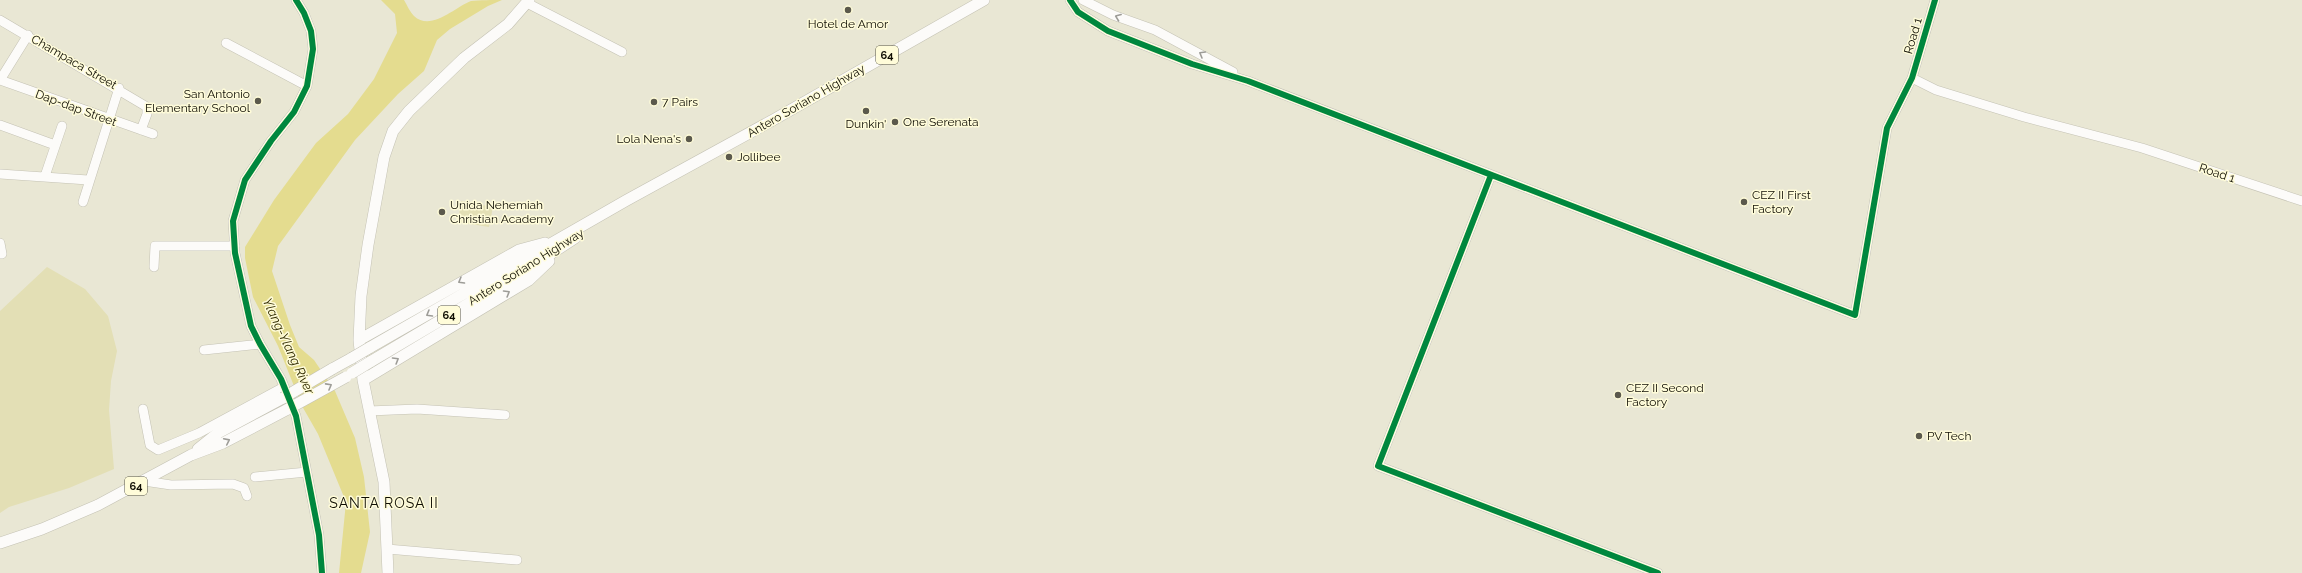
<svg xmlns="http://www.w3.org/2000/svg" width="2302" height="573" font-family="Raleway,sans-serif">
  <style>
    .green { fill: #e3dfb5 }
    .water { fill: #e4dc8f }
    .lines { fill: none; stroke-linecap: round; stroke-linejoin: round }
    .minor-casing { stroke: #c4c2b4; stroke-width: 10 }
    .major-casing { stroke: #c4c2b4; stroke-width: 12 }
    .minor { stroke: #fcfbf9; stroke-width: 9 }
    .major { stroke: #fcfbf9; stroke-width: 11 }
    .major-bridge-casing { stroke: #c4c2b4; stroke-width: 12; stroke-linecap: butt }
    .major-bridge { stroke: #fcfbf9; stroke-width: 11 }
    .cycleway-casing { stroke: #fffcd9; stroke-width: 8 }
    .cycleway { stroke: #00873e; stroke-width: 6 }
    .oneway { stroke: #9d9c97 }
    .poi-dot { fill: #5b594c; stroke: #fffcd9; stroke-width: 1.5 }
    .labels { text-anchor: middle; stroke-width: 3; stroke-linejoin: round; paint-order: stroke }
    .shield { fill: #fffcd9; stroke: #575543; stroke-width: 1 }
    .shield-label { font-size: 11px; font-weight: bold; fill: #0f0d03 }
    .poi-label { font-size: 12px; fill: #0f0d03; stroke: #fffcd9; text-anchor: start }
    .street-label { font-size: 12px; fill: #0f0d03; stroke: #fffcd9 }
    .water-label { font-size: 13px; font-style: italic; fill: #322d00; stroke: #fffcd9 }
    .quarter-label { font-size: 14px; letter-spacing: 1px; fill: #0f0d03; stroke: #fffcd9 }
  </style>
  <rect width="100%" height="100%" fill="#e9e7d4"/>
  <!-- green -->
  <path class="green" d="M461,201l32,6 -4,20 -31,-5z
    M47,267l38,22 23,27 9,35 -6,30 -2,29 5,59 -45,19 -60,19 -9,6v-202z"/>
  <!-- water -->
  <path class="water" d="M381,0h23c3,5 6,12 10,16 17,16 41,-9 57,-15 8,-1 22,-1 31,-1l-14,6 -38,23 -13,11 -13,31 -26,23 -43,46 -77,106 -6,25 18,54 9,22 15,13 21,31 20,47 9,39 6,55 -9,41h-22l7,-71 -28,-68 -16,-28 -24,-60 -25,-49 -8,-39v-11l29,-47 42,-57 32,-29 26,-35 23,-46 -2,-19z"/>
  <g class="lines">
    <defs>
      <path id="minor" d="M296,0l8,13 7,18 2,18 -6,37 -13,26 -23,29 -26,39 -12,41 2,32 16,73 9,18 21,35 15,37 23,119 3,38
        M1070,0l8,12 30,19 84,33 56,17 607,234 32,-187 25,-50 23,-78
        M1083,0l30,15 42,15 78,42
        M527,3l95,49
        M0,20l147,87v7l-6,16
        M226,43l81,43
        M1912,78l24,12 88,27 118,31 160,53
        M0,80l153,54
        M0,80l28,-45
        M0,125l55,20
        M0,174l88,6
        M1491,175l-113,291 280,107
        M45,176l17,-50
        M83,202l36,-114
        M0,243l2,11h-2
        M154,267l1,-21h80
        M204,350l56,-6
        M143,409l7,36 8,5 41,-17 85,-46
        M369,411l48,-2 88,6
        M255,477l52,-5
        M144,481l27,4 62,-1 11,4 3,8
        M387,549l130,11"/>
      <path id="major" d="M359,340l160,-90 26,-7
        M369,348l258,-148 146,-80 211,-120
        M370,362l159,-94 46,-30
        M332,369l20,-11
        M363,380l166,-100 20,-19
        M198,449l20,-16 65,-35
        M0,543l42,-14 56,-24 93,-50 32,-12 65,-34
        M388,573l-4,-91 -21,-102 -4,-40 2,-44 7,-51 16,-88 9,-26 16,-20 55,-53 44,-34 21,-24"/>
    </defs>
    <!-- minor casing -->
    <use href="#minor" class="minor-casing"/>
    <!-- major casing -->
    <use href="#major" class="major-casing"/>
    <!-- minor -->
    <use href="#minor" class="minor"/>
    <!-- major -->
    <use href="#major" class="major"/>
    <defs>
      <path id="major-bridge" d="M352,358l17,-10
        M352,373l18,-11
        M283,398l49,-29
        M288,409l58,-32"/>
    </defs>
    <!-- major-bridge casing -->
    <use href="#major-bridge" class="major-bridge-casing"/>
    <!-- major-bridge -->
    <use href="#major-bridge" class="major-bridge"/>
    <defs>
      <path id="cycleway" d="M296,0l8,13 7,18 2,18 -6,37 -13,26 -23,29 -26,39 -12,41 2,32 16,73 9,18 21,35 15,37 23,119 3,38
        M1070,0l8,12 30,19 84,33 56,17 607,234 32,-187 25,-50 23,-78
        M1491,175l-113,291 280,107"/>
    </defs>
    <!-- cycleway casing -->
    <use href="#cycleway" class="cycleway-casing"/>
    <!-- cycleway -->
    <use href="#cycleway" class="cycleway"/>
  </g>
  <!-- one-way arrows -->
  <defs><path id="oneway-chevron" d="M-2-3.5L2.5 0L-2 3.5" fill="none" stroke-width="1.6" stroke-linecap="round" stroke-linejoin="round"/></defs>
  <g class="oneway">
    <use href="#oneway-chevron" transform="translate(1118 17) rotate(-159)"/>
    <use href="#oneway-chevron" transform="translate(1202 54) rotate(-150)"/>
    <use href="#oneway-chevron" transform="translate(461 281) rotate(150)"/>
    <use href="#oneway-chevron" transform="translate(507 293) rotate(-31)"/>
    <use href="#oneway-chevron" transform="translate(429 314) rotate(150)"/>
    <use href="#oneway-chevron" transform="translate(396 360) rotate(-31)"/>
    <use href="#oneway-chevron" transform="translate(329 386) rotate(-29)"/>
    <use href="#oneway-chevron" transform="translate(227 441) rotate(-26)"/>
  </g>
  <!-- markers -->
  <g class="poi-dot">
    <circle cx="848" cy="10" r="4"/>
    <circle cx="258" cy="101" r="4"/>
    <circle cx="654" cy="102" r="4"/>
    <circle cx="866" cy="111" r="4"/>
    <circle cx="895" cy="122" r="4"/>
    <circle cx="689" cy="139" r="4"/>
    <circle cx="729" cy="157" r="4"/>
    <circle cx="1744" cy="202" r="4"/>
    <circle cx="442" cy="212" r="4"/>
    <circle cx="1618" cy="395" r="4"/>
    <circle cx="1919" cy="436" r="4"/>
  </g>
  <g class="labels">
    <!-- shield labels -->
    <g class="shield">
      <rect x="876" y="46" width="22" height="18" rx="3"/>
      <rect x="438" y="306" width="22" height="18" rx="3"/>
      <rect x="125" y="477" width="22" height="18" rx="3"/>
    </g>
    <g class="shield-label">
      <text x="887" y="59">64</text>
      <text x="449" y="319">64</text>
      <text x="136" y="490">64</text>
    </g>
    <!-- poi labels -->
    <g class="poi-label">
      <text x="848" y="28" text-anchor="middle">Hotel de Amor</text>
      <text x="250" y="98" text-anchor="end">San Antonio<tspan x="250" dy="14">Elementary School</tspan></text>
      <text x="662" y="106">7 Pairs</text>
      <text x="903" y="126">One Serenata</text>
      <text x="866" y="128" text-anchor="middle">Dunkin'</text>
      <text x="681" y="143" text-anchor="end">Lola Nena's</text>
      <text x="737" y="161">Jollibee</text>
      <text x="1752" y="199">CEZ II First<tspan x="1752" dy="14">Factory</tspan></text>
      <text x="450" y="209">Unida Nehemiah<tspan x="450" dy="14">Christian Academy</tspan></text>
      <text x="1626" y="392">CEZ II Second<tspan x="1626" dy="14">Factory</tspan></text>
      <text x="1927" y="440">PV Tech</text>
    </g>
    <!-- street labels -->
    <g class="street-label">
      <text transform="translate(1913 36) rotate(-74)" y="4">Road 1</text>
      <text transform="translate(74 62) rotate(30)" y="4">Champaca Street</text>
      <text transform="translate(806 101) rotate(-30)" y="4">Antero Soriano Highway</text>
      <text transform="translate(76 108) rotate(20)" y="4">Dap-dap Street</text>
      <text transform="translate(2217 173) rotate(18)" y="4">Road 1</text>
      <text transform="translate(526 267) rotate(-32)" y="4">Antero Soriano Highway</text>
    </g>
    <!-- water labels -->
    <g class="water-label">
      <text transform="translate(289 346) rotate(65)" y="5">Ylang-Ylang River</text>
    </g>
    <!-- quarter labels -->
    <g class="quarter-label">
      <text x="384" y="508">SANTA ROSA II</text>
    </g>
  </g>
</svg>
